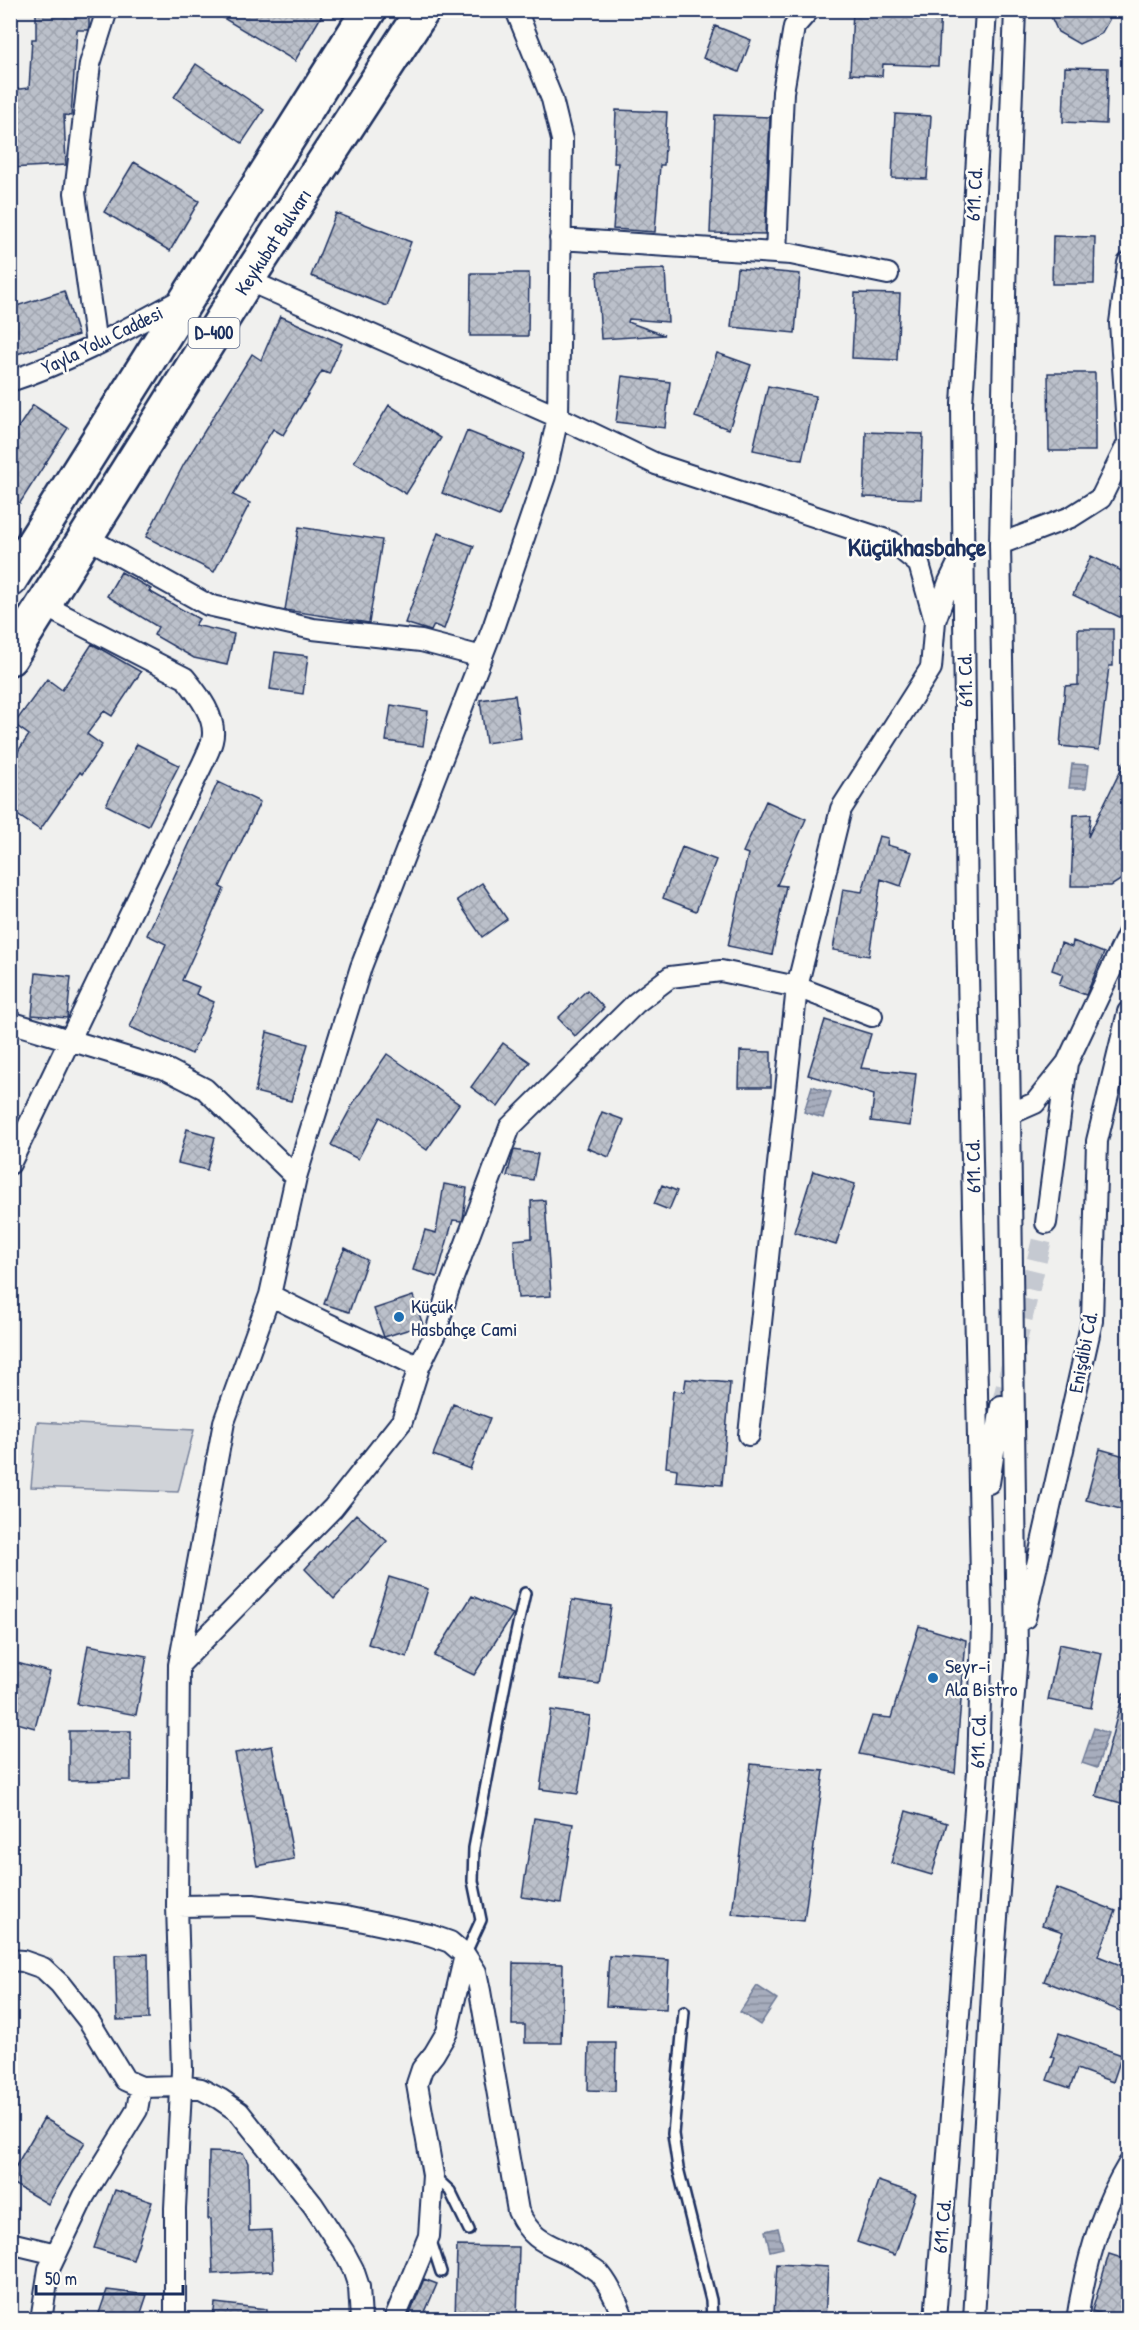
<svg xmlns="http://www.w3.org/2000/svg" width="1139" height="2330" font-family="'Patrick Hand',sans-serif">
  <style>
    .pitch { fill: #d0d3d8; stroke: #76819b; stroke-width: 1.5 }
    .water { fill: url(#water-rules); stroke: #6f7b97; stroke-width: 1.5 }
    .building { fill: url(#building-cross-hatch); stroke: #1b2f5e; stroke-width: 1.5 }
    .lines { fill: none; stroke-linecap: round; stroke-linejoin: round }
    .street-tunnel { stroke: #c5c9d1; stroke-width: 20; stroke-dasharray: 20 10; stroke-linecap: butt }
    .lane-casing { stroke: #1b2f5e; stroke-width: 14 }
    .street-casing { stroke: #1b2f5e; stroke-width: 24 }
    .highway-casing { stroke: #1b2f5e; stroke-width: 38 }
    .lane { stroke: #fdfcf7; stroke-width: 9 }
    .street { stroke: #fdfcf7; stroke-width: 20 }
    .highway { stroke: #fdfcf7; stroke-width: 33 }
    .poi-dot { fill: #1f6fb2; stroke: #fdfcf7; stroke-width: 2 }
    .labels { text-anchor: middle; stroke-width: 5; stroke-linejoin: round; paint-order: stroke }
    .shield { fill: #fdfcf7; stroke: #5f6c8c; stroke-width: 1.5 }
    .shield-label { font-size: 18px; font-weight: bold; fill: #1b2f5e }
    .street-label { font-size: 20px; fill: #1b2f5e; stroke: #fdfcf7 }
    .poi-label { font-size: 20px; fill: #1b2f5e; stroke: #fdfcf7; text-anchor: start }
    .district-label { font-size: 26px; font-weight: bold; fill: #1b2f5e; stroke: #fdfcf7 }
  </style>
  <defs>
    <pattern id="water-rules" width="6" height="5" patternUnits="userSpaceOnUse" patternTransform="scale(1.5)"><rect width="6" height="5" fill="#a7adbd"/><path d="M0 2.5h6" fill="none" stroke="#878d9d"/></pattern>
    <pattern id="building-cross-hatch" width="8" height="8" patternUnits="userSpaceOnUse" patternTransform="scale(1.5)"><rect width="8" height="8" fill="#bbc0ca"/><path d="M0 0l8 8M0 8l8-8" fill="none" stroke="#a0a5b0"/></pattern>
  </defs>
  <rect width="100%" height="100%" fill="#f0f0ee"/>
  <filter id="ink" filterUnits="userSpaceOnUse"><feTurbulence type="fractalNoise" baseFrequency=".0167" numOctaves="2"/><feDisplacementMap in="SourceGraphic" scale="12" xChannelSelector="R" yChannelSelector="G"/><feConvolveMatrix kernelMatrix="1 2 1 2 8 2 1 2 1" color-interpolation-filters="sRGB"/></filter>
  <g filter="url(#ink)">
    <!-- pitch -->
    <path class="pitch" d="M37,1422l157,8 -16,62 -147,-5z"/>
    <!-- water -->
    <path class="water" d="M1072,764l17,1 -3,23h-17z
      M812,1086l19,6 -8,26 -19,-6z
      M1094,1728l14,5 -11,35 -15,-5z
      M757,1986l20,13 -17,26 -20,-13z
      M778,2228l5,20 -13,3 -5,-20z"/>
    <!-- building -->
    <path class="building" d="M36,10h53v16l-1,4h-11l-6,86 -7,-1 2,50 -56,3v-78l19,-2 3,-49h4z
      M210,10h115l-30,51z
      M853,10h88l-3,56 -55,-2 -1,12 -32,-2z
      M1048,10h63l-2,10 -8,14 -22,10 -21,-12z
      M715,26l36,14 -12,32 -36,-14z
      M196,64l68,46 -22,33 -68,-46z
      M1065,67l43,1 -2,56 -43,-2z
      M616,110l51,2 -3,53h-4l-5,67 -42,-3 5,-66h-4z
      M895,114l36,2 -4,63 -35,-1z
      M715,115l55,2 -5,117 -55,-1z
      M134,162l65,39 -29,50 -66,-39z
      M336,213l75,29 -24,64 -76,-30z
      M1053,236l42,1 -1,47h-42z
      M737,268l63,6 -5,59 -64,-6z
      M665,269l3,53 -39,-3 -1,3 36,13 -63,4 -4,-67z
      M471,273h58l-1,63h-58z
      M64,291l14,44 -61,19 -7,-21v-25z
      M855,293l45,1 -3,66 -45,-2z
      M280,316l62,28 -13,30 -7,-3 -39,64 -10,-6 -40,66 17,8 -36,69 -68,-35 38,-73 68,-110 9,6z
      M717,353l34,12 -22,64 -34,-12z
      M1048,373h47v78h-46z
      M622,376l48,6 -5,46 -49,-6z
      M768,386l48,10 -14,64 -49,-10z
      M33,405l35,23 -48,75 -10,-7v-56z
      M389,405l52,33 -35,56 -52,-32z
      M467,431l57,23 -25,62 -57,-23z
      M866,432l57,2 -2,65 -57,-2z
      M299,527l83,13 -13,83 -84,-13z
      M438,533l36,13 -30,83 -10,-4 -3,6 -26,-8z
      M1091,556l37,18v47l-55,-26z
      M121,572l30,17 -2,2 50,28 -4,6 39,9 -7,31 -33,-7 -40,-23 4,-8 -51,-31z
      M1078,629h35v37h-4l-10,84 -39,-4 5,-60 13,-1z
      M92,644l49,28 -29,44 -8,-5 -17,23 15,11 -20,29 -2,-2 -40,58 -30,-20v-47l19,-28 -15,-11 33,-45 15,11z
      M275,652l33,4 -5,38 -33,-5z
      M515,695l6,43 -35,5 -6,-43z
      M391,705l37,6 -5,35 -37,-5z
      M137,744l42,21 -31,61 -42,-21z
      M1128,755l-3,122 -14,9h-40l3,-71 17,-1 -3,23z
      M218,782l42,20 -40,85 4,2 -42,91 17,7 -3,7 18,8 -22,52 -62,-27 36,-83 -19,-9z
      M766,801l40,18 -29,66 9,1 -14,69 -44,-9 20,-92 -5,-2z
      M879,836l9,2 -1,7 25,7 -11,34 -20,-7 -12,77 -36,-6 10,-61 19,3z
      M682,847l34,13 -20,51 -33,-13z
      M482,883l25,36 -25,18 -25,-37z
      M1073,941l31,12 -18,42 -27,-10 4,-11 -11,-4 9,-27 11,4z
      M36,973l35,4 -4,41 -35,-3z
      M587,990l17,18 -29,28 -17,-18z
      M825,1020l46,14 -10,34 55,6 -6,52 -39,-5 3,-26 -66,-20z
      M267,1032l41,12 -17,57 -36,-9z
      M503,1043l27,19 -32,45 -27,-20z
      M740,1051l31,1v35h-32z
      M387,1054l72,50 -32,46 -47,-33 -22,42 -27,-14 23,-43z
      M602,1112l22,8 -15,37 -22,-9z
      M187,1129l28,8 -8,33 -29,-7z
      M514,1150l24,4 -5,26 -26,-4z
      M813,1171l42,13 -19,61 -42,-13z
      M444,1184l23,4 -4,31 -1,2 -9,-1 -16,57 -24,-7 12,-40 11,3z
      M662,1185l15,6 -8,19 -15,-6z
      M545,1200l6,96 -33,2 -4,-58 18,-2 -1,-37z
      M345,1248l22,12 -18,52 -25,-8 12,-35 -1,-1z
      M413,1296l10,29 -39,12 -10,-28z
      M686,1379l44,4 -8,102 -46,-4 1,-12 -11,-2 7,-76 11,1z
      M453,1404l37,14 -20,51 -37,-14z
      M1100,1449l28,8v54l-42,-11z
      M356,1514l31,27 -53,58 -29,-30z
      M389,1577l39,12 -21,68 -39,-13z
      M472,1596l41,18 -39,61 -40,-19z
      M572,1600l39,6 -12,78 -39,-5z
      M919,1626l47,14 -11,133 -96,-19 13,-38 19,2z
      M1059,1644l43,9 -11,55 -43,-8z
      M88,1645l59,11 -11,59 -59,-11z
      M10,1661l40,11 -15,56 -25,-7z
      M1123,1694h5v111l-32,-9z
      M551,1710l39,6 -12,78 -38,-5z
      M69,1731h62v49l-62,1z
      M272,1746l22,113 -37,7 -22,-113z
      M751,1764l73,7 -20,150 -72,-7z
      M906,1811l41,12 -15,52 -41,-12z
      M534,1818l39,6 -12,79 -39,-6z
      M1056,1888l60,23 -18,45 30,12v46l-84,-33 19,-49 -21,-7z
      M148,1954l1,65 -32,1 -2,-65z
      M609,1956l60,4 -3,49 -60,-3z
      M513,1963l50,1 -2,79h-36v-18h-13z
      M1059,2033l63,22 -9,27 -36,-13 -7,19 -23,-8 8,-22 -4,-2z
      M589,2043h27l-1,48 -27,-1z
      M44,2118l41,24 -37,62 -38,-22v-6z
      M209,2152l34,1 5,10 1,68 22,-1 2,41 -60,3 -2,-55h-3z
      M878,2181l38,13 -21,61 -38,-13z
      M115,2190l37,12 -19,58 -39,-12z
      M457,2246l62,1 -2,72h-62z
      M1109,2254l19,6v59h-9l-27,-8z
      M777,2264l51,3 -3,52h-22v-4l-29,-2z
      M424,2279l13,5 -15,35 -12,-5z
      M107,2290l40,5 -8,24h-42z
      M215,2303l52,6v10h-54z"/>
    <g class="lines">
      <!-- street-tunnel -->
      <path class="street-tunnel" d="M1001,1406l45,-183"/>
      <defs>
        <path id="lane" d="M465,1955l16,-35 -8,-39 1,-33 33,-174 18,-81
          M684,2012l-11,122 5,34 33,132 1,20
          M435,2177l15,14 19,39
          M431,2241l10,31"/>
        <path id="street" d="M560,239l231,15 97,20
          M776,253l7,-161 11,-65 15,-17
          M1128,263l-8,60 8,116
          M247,280l311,137 98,47 236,78 27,22 16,57 -4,47 -90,141 -44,178 -48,448
          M96,345l-21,-152 15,-129 17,-54
          M10,381c62,-20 117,-52 174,-83
          M86,537l122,68 105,24 108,12 61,16
          M1000,544l71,-27 30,-19 27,-55
          M935,621l14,-39 12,-25
          M10,1022l158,48 37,19 91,88
          M1010,1114l25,-11 32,-40 61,-129
          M10,1164l193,-401c3,-7 7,-14 9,-22 6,-22 -14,-47 -27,-63l-142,-73
          M1046,1223l21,-160
          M270,1295c49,26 99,47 149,72l17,-35 12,-41 62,-164 126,-124 34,-26 51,-6 76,16 75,29
          M989,1483l12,-77
          M1025,1618l67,-297 5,-180 31,-129
          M179,1665l154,-157 69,-87 17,-54
          M177,1906l76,-1 92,12 85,18 20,7 15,13 11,17 4,19 38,220c17,37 37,32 67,52 5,4 12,7 15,11 11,13 18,30 24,46
          M10,1960l13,1 20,7 17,16 29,37 36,59 16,7 39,-1 21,3 19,10 19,13 74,93 31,47 9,17 6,18 2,33
          M10,2243l46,11
          M41,2320l8,-51 35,-73 53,-86 4,-23
          M175,2320v-112l7,-138 -5,-164 2,-241 45,-243 46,-127 26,-118 65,-210 133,-342 51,-149 13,-59 4,-277 -10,-41 -36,-89
          M394,2320l35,-84 4,-61 -16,-91 5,-15 12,-15 13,-22 18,-77
          M935,2320l43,-549 4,-147 -15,-696 -5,-524 24,-394
          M974,2320l20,-363 23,-304 -7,-539 -10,-570 6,-296 9,-238
          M1077,2320c8,-53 23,-109 51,-155"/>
        <path id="highway" d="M10,580l359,-570
          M10,658l237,-378 176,-270"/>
      </defs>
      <!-- lane casing -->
      <use href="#lane" class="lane-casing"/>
      <!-- street casing -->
      <use href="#street" class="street-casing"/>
      <!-- highway casing -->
      <use href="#highway" class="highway-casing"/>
      <!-- lane -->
      <use href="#lane" class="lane"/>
      <!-- street -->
      <use href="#street" class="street"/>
      <!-- highway -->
      <use href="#highway" class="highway"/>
    </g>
  </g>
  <!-- markers -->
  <g class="poi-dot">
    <circle cx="399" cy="1317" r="6"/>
    <circle cx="933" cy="1678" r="6"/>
  </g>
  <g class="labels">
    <!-- shield labels -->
    <rect class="shield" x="188.5" y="318" width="51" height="30" rx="4.5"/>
    <g class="shield-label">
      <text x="214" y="339">D-400</text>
    </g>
    <!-- street labels -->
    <g class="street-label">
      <text transform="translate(974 194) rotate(-87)" y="7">611. Cd.</text>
      <text transform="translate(273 242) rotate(-57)" y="7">Keykubat Bulvarı</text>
      <text transform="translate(102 340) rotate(-26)" y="7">Yayla Yolu Caddesi</text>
      <text transform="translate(965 680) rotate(-91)" y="7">611. Cd.</text>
      <text transform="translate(973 1166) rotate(-91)" y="7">611. Cd.</text>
      <text transform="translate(1083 1352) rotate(-79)" y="7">Enişdibi Cd.</text>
      <text transform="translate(978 1741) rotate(-88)" y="7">611. Cd.</text>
      <text transform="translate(942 2226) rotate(-85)" y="7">611. Cd.</text>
    </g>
    <!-- poi labels -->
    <g class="poi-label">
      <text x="411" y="1313">Küçük<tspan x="411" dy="23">Hasbahçe Cami</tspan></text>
      <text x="945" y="1673">Seyr-i<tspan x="945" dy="23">Ala Bistro</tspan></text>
    </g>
    <!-- district labels -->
    <g class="district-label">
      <text x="917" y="556">Küçükhasbahçe</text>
    </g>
  </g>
  <!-- margin -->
  <rect width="1139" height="2330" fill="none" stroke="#fdfcf7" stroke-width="36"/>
  <rect x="18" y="18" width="1103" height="2294" fill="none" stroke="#1b2f5e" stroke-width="2" filter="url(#ink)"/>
  <!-- scale -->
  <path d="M36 2285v9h147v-9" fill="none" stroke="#1b2f5e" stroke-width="3"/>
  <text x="45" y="2285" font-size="18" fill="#1b2f5e" stroke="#fdfcf7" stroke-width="4.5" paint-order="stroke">50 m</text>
</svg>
